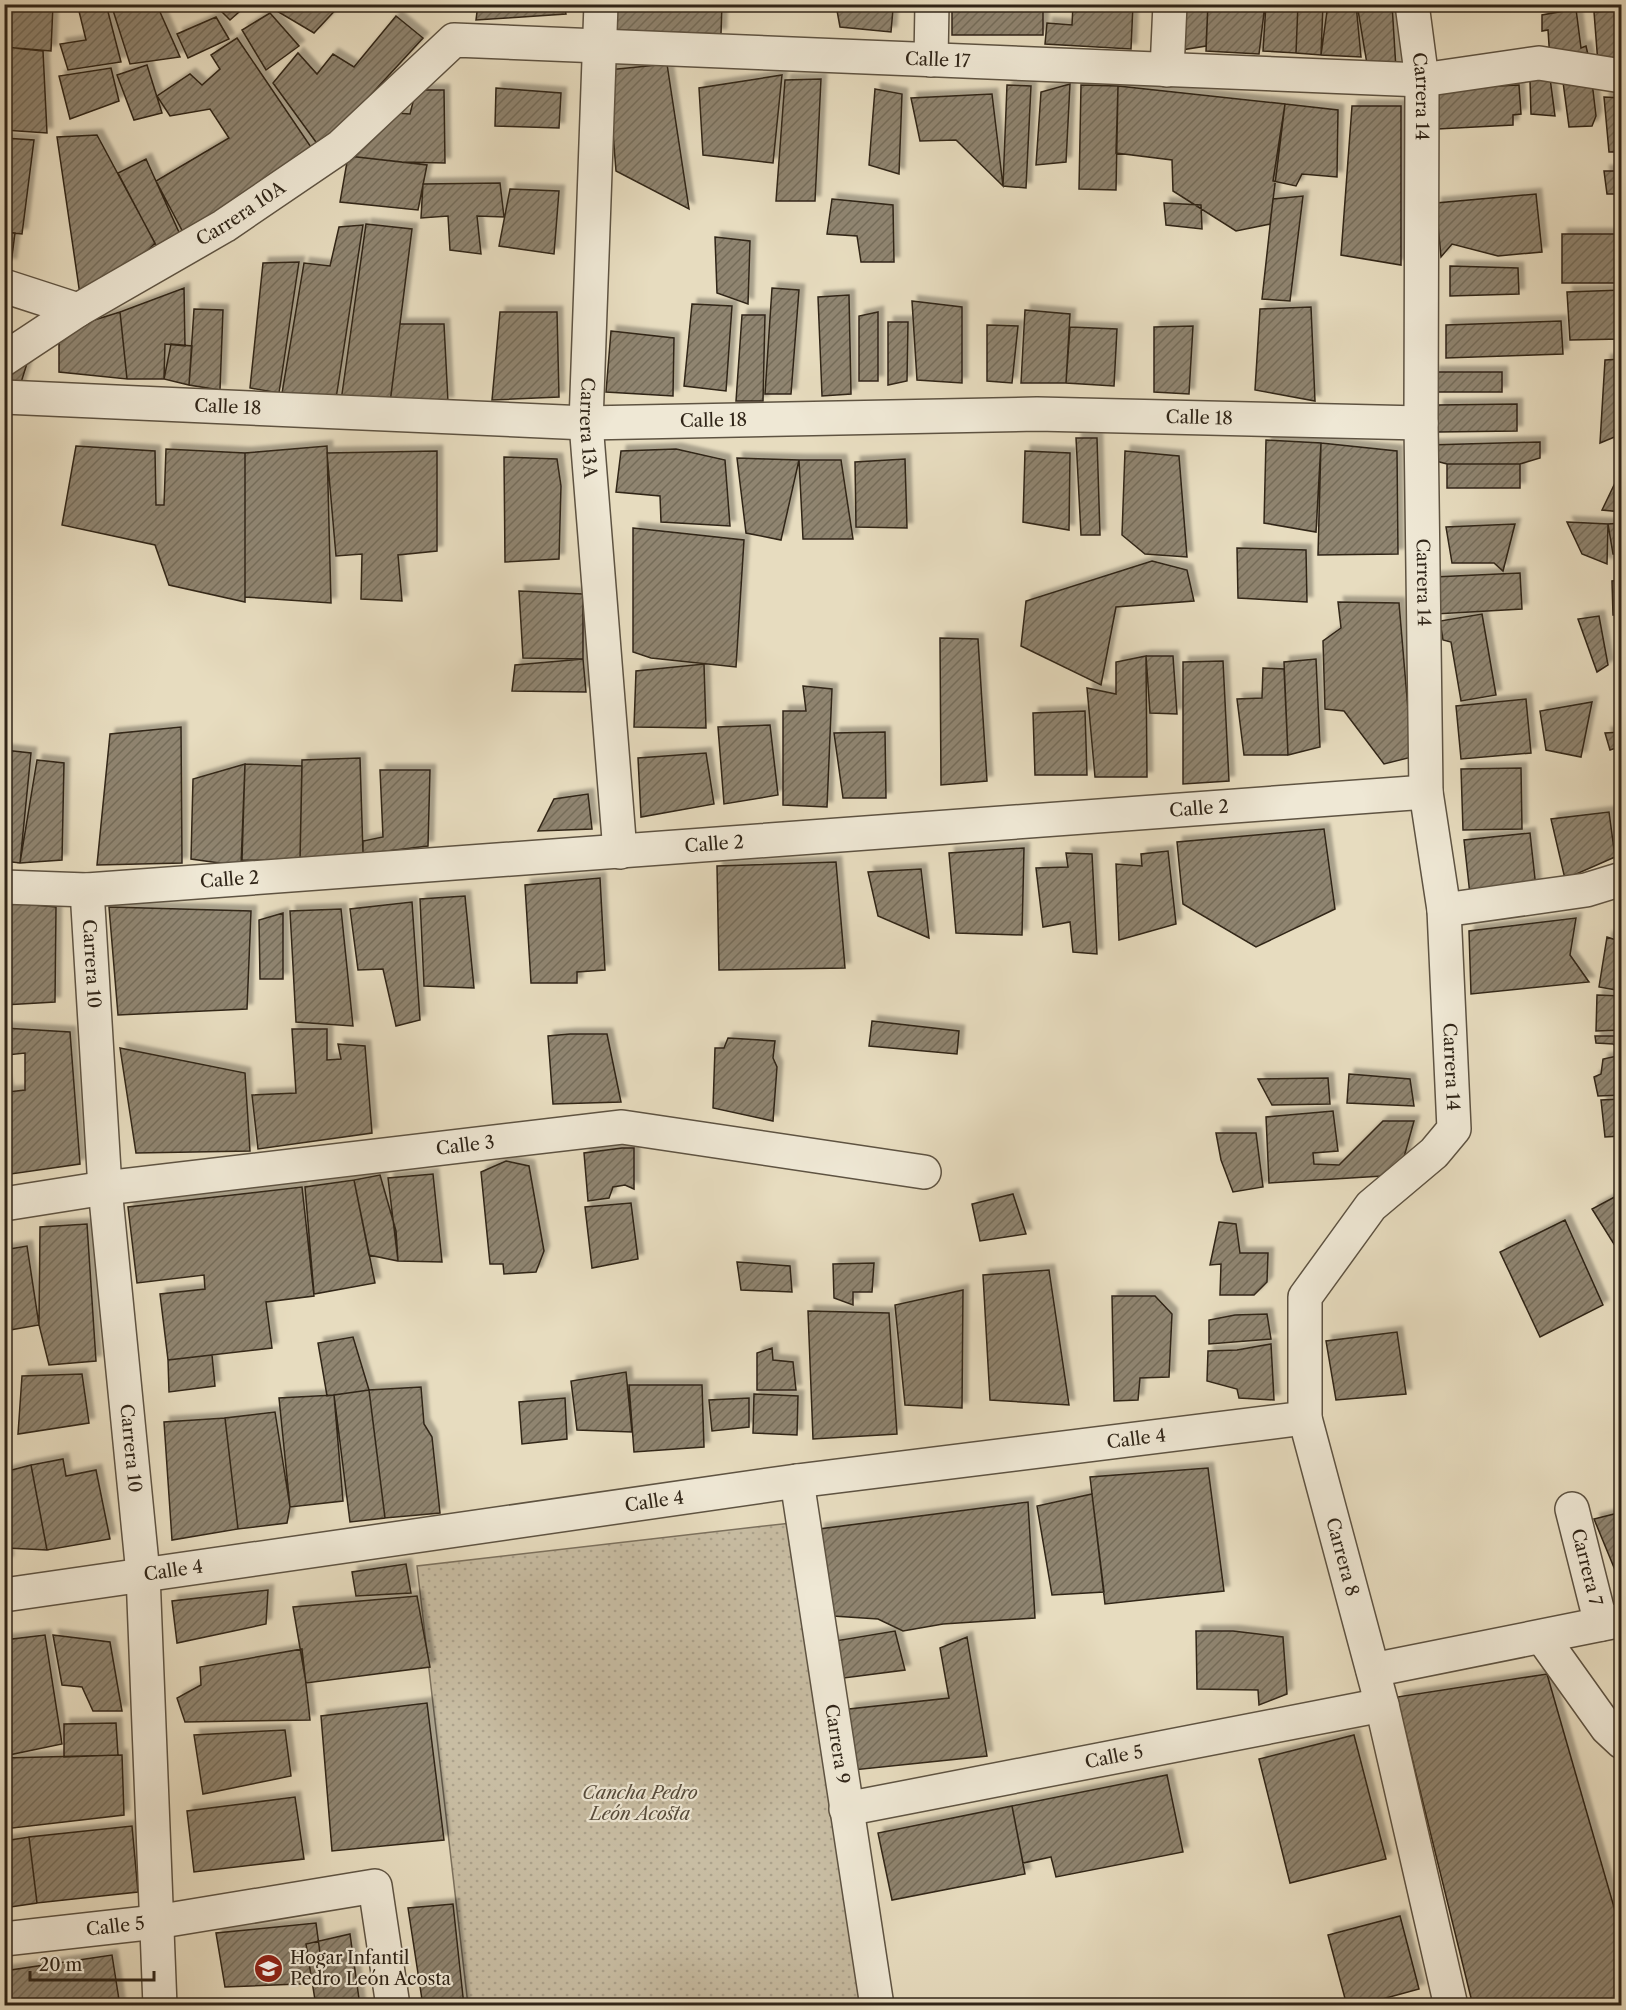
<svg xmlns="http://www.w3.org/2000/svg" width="1626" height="2010" font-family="'Libre Caslon Text',serif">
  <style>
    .park { fill: url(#park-dots); stroke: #7c715e; stroke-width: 1.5 }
    .building { fill: url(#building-hatch); stroke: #302518; stroke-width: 1.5; filter: url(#shadow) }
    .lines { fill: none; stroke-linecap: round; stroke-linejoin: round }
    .street-casing { stroke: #5e5342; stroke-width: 36 }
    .street { stroke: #efe8d5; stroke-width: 33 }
    .labels { text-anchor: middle; stroke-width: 4.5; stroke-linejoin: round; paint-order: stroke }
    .street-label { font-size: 18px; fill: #302518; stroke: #efe8d5 }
    .park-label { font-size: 18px; font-style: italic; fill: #564b3b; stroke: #efe8d5 }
    .poi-label { font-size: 18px; fill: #302518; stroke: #efe8d5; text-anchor: start }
  </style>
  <defs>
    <pattern id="park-dots" width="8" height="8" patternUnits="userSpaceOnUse" patternTransform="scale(1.5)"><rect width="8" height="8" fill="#c8bda3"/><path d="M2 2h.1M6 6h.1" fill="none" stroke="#aca28c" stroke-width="1.8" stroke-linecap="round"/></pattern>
    <pattern id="building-hatch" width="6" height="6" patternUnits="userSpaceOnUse" patternTransform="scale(1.5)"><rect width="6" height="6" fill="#8f846f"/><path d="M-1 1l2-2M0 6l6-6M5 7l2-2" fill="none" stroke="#756c5a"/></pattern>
    <filter id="shadow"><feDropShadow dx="5.5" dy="-5.5" stdDeviation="1.5" flood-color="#0004"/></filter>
  </defs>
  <rect width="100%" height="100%" fill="#e7dcbf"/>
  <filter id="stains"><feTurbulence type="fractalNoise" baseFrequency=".00333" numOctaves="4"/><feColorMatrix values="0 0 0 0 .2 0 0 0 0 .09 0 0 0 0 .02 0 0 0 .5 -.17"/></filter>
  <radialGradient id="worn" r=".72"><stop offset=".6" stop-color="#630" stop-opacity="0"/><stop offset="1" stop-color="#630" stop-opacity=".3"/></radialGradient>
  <!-- park -->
  <path class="park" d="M791,1523l78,482h-401l-51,-439z"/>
  <!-- building -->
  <path class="building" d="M4,4h49l-2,47 -47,-4z
    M89,4h17l15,58 -53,8 -8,-26 26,-4 -8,-33z
    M111,4h59l-10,8 20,45 -50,7z
    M214,4h34l-18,16z
    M265,4h76l-27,29z
    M478,4h86l2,10 -90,6z
    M615,4h107l-1,30 -107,-4z
    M952,4h91v31h-91z
    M1073,4h60l-2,45 -86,-5 2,-21 25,2z
    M1181,4h27l-2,42 -25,4z
    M1208,4h57l-6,50 -53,-3z
    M1266,4h32l-2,49 -33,-2z
    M1298,4h25l-2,51 -25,-2z
    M1328,4h28l5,53 -40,-2z
    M1357,4h35l4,65 -28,1z
    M836,5l57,4 -2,23 -51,-5z
    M1576,9l5,39 5,-2 3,13 -39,1 -2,-30 -6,1v-16z
    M1622,10v56l-24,-2 -4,-52z
    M270,13l29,33 -33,24 -24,-40z
    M396,16l27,22 -102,111 -48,-66 25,-30 19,21 16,-20 21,13z
    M216,17l13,22 -41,19 -11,-24z
    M237,38l78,115 -130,83 -29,-55 73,-43 -19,-29 -40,7 -13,-20 33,-22 12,11 18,-16 -9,-14z
    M4,47l39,4 4,82 -43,-3z
    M667,64l22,145 -73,-38 -8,-101z
    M147,65l15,48 -28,7 -17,-45z
    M111,68l8,33 -49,18 -11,-43z
    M782,75l-9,88 -70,-8 -4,-67z
    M1550,78l5,38 -24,-2 -1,-33z
    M821,79l-6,122h-39l9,-121z
    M1563,82h29l4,34 -4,10 -23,1z
    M1070,84l-4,78 -30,3 5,-73z
    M1007,85l24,1 -5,102 -23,-2z
    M1081,85l37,1 -2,104 -37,-1z
    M1519,85l2,29 -8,1v10l-75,4 -2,-40z
    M1118,86l167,18 -15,120 -34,7 -63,-40 -1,-31 -56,-7z
    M496,88l65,5 -2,35 -64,-2z
    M875,89l27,5 -3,80 -30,-9z
    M416,90h28l1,73 -43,-1 -54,-6 32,-44 30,2z
    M992,94l11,92 -47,-46 -36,1 -9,-43z
    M1604,97l18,1v54h-13z
    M1285,104l53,6 -1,67 -35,-3 -6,12 -23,-5z
    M1352,106h49v159l-60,-10z
    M97,135l58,108 -33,34 -42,18 -23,-158z
    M4,138l30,2 -12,94 -18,-2z
    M348,156l79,9 -9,45 -78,-8z
    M146,159l36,80 -22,14 -42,-80z
    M1604,171h18v23h-15z
    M500,183l4,34 -27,-1 4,38 -31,-4 -2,-34 -27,2 2,-34z
    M510,189l49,2 -5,63 -55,-8z
    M1536,194l6,58 -44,4 -46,-12 -11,13 -5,-54z
    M1303,196l-13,105 -28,-2 11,-100z
    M832,199l61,6 1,57h-33l-4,-26 -30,-2z
    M1164,203l37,2 1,24 -36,-4z
    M366,224l46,5 -22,174 -49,-2z
    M363,225l-28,180 -54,-6 23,-136 26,3 9,-39z
    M4,232l11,1 -4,31 -7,-2z
    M1562,234h60v49h-60z
    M715,237l35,4 -2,63 -31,-11z
    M299,262l-20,131 -29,-5 13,-125z
    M1450,266l68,2 1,26 -69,2z
    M184,288l1,58 -20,-2 -1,35h-37l-7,-67z
    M772,288l27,2 -8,104h-26z
    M1622,290v49l-52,1 -3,-48z
    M849,295l2,99 -29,2 -4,-99z
    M912,301l50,6v76l-45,-3z
    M692,304l40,2 -6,85 -42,-5z
    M1311,307l4,94 -60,-11 5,-81z
    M194,309l29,1 -3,80 -31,-5z
    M1025,310l45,4 -4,69h-45z
    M120,312l7,67 -68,-7v-41z
    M500,312h57l2,85 -67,3z
    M878,312v69h-19v-65z
    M742,315h23l-2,86h-27z
    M1561,321l2,33 -117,4v-33z
    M888,322h20l-1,59 -19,4z
    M400,324h44l4,78 -58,1z
    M987,325l31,1 -6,57 -25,-2z
    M1193,326l-4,68 -35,-2v-65z
    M1070,327l47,2 -3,57 -48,-3z
    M611,331l63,7 -1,58 -67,-4z
    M171,344l21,2 -3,39 -25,-6z
    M18,353l11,4 -10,32 -14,-4z
    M1622,359v43l-5,34 -17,7 5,-83z
    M1434,372h68v20h-68z
    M1622,402v35l-5,-1z
    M1517,404v27l-79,1v-27z
    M1076,438h21l3,97h-19z
    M1266,440l55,3 -5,89 -52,-9z
    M1540,442v16l-20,6h-73l-11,-3 -7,-16z
    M1321,443l76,8 1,103 -80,1z
    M76,446l79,5 1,54h8l2,-56 79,4v149l-76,-17 -14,-40 -93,-20z
    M327,446l4,157 -86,-6v-144z
    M1619,447h3v24h-5z
    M676,449l49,11 5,66 -69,-4 -1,-26 -44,-4 5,-41z
    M437,451v100l-39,4 4,46 -41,-2 1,-45 -26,2 -9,-103z
    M1025,451l45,2 -1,77 -46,-8z
    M1125,451l54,5 8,101 -42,-3 -23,-19z
    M504,457l53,2 4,27 -2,73 -54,3z
    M737,458l62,2 -18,80 -35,-7z
    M905,459l2,69 -51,-1 -1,-65z
    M799,460h42l12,79h-50z
    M1447,464h73v24h-73z
    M1615,483l7,1v28l-20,-2z
    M1567,522l41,2 -1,40 -25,-10z
    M1622,523v31h-9l-5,-30z
    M1515,524l-12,47 -9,-8h-42l-6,-36z
    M633,528l111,12 -8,127 -85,-9 -18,-6z
    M1237,548l69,2 1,52 -69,-4z
    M1152,561l35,9 7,31 -78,6 -15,78 -80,-39 5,-45z
    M1520,573l2,36 -87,5 -1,-37z
    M1622,580v35h-9l-1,-34z
    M519,591l64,3v65l-60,-1z
    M1338,602l61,1 13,154 -28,7 -40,-53 -19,-2 -2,-68 18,-13z
    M1482,614l14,81 -35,6 -10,-59 -8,-2 -3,-19z
    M1599,616l9,49 -11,7 -19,-53z
    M1617,626h5v22h-3z
    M940,638l38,1 9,142 -46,4z
    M1619,648h3v19h-5z
    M1146,656h27l4,58 -27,-1z
    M1146,656l1,121h-52l-8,-89 29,6v-32z
    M583,659l3,33 -74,-1 3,-26z
    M1316,659l4,88 -32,8 -4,-93z
    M1223,661l6,120 -46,3v-122z
    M704,664l2,64 -72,-1 2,-56z
    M1263,668l21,1 4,86h-44l-7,-56 25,-1z
    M1617,677h5v38h-2z
    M803,686l29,3 -5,118 -44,-2v-94h23z
    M1526,699l5,54 -70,6 -5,-53z
    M1592,702l-11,55 -35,-7 -6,-39z
    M1085,711l2,64h-52l-2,-62z
    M770,725l8,70 -54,9 -6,-77z
    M181,727l1,136 -85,2 13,-131z
    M885,732l1,66h-43l-9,-65z
    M1622,732v14l-12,4 -5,-17z
    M4,750l27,3 -11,110 -16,-2z
    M706,753l8,51 -73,13 -3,-59z
    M360,758l3,96 -63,7 2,-101z
    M37,760l27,3 -2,97 -42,3z
    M245,764l-4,102 -50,-7 2,-80z
    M245,764l57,2 -2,95 -58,-1z
    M1521,768l1,61 -59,1 -2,-61z
    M380,770h50l-2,76 -65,8v-13l20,-4z
    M1622,780v77h-7v-76z
    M588,794l4,35 -54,2 16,-32z
    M1609,812l6,45 -50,22 -14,-60z
    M1324,829l11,80 -79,38 -73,-43 -6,-62z
    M1530,833l6,55 -66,7 -6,-55z
    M1024,848l-2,87 -66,-2 -7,-80z
    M1168,851l8,73 -57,16 -3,-76 26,2 -1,-12z
    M1066,853l26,1 5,100 -24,-2 -3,-30 -27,5 -7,-59 32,-1z
    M836,862l9,106 -126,2 -2,-104z
    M921,869l8,69 -51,-22 -10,-44z
    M600,878l5,92 -28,2v11h-46l-6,-98z
    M465,896l9,92 -50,-2 -4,-87z
    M4,902l52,5 -1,95 -51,3z
    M412,902l8,118 -24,6 -13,-57 -25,1 -8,-61z
    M109,907l142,4 -4,98 -129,6z
    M341,909l12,117 -57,-4 -6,-111z
    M283,913v66h-23l-1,-59z
    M1576,918l-6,37 19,27 -118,12 -2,-63z
    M1607,937l15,5v49l-23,-4z
    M1597,995l24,1 1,34 -26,1z
    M872,1021l87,10 -2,23 -88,-8z
    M4,1028l66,4 10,132 -76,11v-97l4,14 17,-2v-37l-18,2z
    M292,1029h35v31l14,-1 -3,-15 27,2 7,87 -114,16 -6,-54 44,-2z
    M570,1034h37l14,68 -68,2 -5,-68z
    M1595,1036h27v16l-9,-8 -17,-1z
    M728,1038l47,3 -2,17 4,9 -4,54 -60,-13 2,-60h9z
    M120,1048l125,25 5,78 -114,2z
    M1622,1055v40l-24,1 -4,-19 7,-3 2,-15z
    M1349,1074l61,5 4,27 -67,-3z
    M1328,1078l2,26 -58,1 -14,-26z
    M1622,1099v37l-17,1 -4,-37z
    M1333,1111l5,40 -25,2 1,11 25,1 44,-44h31l-15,54 -130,8 -3,-66z
    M1216,1133h40l7,54 -30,5 -12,-32z
    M622,1148h12v41l-9,-4 -12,2 -4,11 -21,3 -4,-48z
    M506,1161l23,5 15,85 -8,21 -32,2 -1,-10h-13l-9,-92z
    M433,1174l9,88 -44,-1 -10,-83z
    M380,1175l16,56 2,30 -29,-6 -15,-75z
    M354,1180l21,103 -61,11 -9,-107z
    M302,1187l12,109 -48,6 6,46 -104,12 -8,-66 45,-5 -1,-14 -67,8 -9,-76z
    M1622,1193v64l-30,-48z
    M1013,1194l13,40 -46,7 -8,-37z
    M631,1203l7,56 -46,9 -7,-61z
    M1565,1220l38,85 -63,32 -40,-85z
    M1219,1222l17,2 4,29h28l-1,29 -13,13h-34l1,-31 -11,1z
    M87,1224l9,137 -47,4 -10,-40 1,-98z
    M27,1246l12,79 -35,6v-81z
    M737,1262l53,4 2,26 -51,-2z
    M874,1263l-2,29h-19v13l-19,-7 -1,-34z
    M1049,1270l20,135 -79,-5 -7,-125z
    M963,1290l-1,118 -57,-3 -10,-100z
    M1112,1296h43l17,18 -3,63 -29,1 -2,22 -24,1z
    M808,1311l81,2 8,121 -84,5z
    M1267,1314l4,25 -62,5v-24l26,-5z
    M1397,1332l9,62 -70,6 -10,-59z
    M353,1337l16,53 -42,6 -9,-53z
    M1271,1344l3,56 -35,-2 -2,-9 -30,-8 1,-30 29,-1z
    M772,1348l1,12 20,2 3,28h-39v-37z
    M212,1355l3,31 -46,6 -1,-32z
    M626,1372l6,60 -55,-2 -6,-49z
    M82,1374l7,49 -71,11 4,-58z
    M629,1385h73l2,62 -70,5z
    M421,1387l3,37 8,13 8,76 -55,5 -16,-128z
    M369,1390l16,128 -35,4 -16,-127z
    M754,1394l44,2 -1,39 -44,-2z
    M334,1395l9,106 -53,6 -11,-109z
    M565,1398l2,41 -45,5 -3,-42z
    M749,1398v29l-37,4 -3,-31z
    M275,1412l15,95 -3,16 -49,6 -13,-111z
    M225,1418l13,111 -66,11 -8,-118z
    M63,1459l3,17 30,-6 14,69 -63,11 -16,-85z
    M31,1465l16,85 -40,-2 -3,-76z
    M1208,1468l16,123 -119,13 -15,-127z
    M1092,1494l12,98 -52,3 -15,-89z
    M1028,1502l7,116 -92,6 -40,7 -25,-12 -45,-3 -14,-87z
    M1622,1512v75l-28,-68z
    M4,1532l4,29 -4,1z
    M406,1564l5,29 -55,3 -4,-24z
    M268,1590l-2,34 -89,19 -5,-42z
    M417,1596l13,71 -124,16 -13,-76z
    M895,1631l10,39 -69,9 -7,-37z
    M1196,1631h37l50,6 4,57 -28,11 -1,-15 -61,-1z
    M45,1635l17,109 -58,12v-116z
    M53,1635l57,7 12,69h-29l-11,-24 -20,-2z
    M967,1637l20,119 -134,14 -4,-61 100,-11 -9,-50z
    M302,1649l8,71 -125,2 -8,-24 24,-13 -1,-18z
    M1547,1674l75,261v71h-149l-76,-309z
    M427,1703l17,137 -112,11 -11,-135z
    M116,1723l2,32 -54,2v-33z
    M285,1730l6,46 -88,18 -9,-59z
    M1354,1735l32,124 -96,24 -31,-124z
    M122,1755l2,60 -120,14v-71z
    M1167,1775l16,77 -127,25 -5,-20 -28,6 -11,-57z
    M295,1797l9,62 -110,13 -7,-61z
    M1012,1806l13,68 -133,26 -14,-67z
    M132,1826l6,66 -101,11 -8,-66z
    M29,1837l8,66 -33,5v-67z
    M453,1904l11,102h-41l-15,-98z
    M1400,1916l19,73 -62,17h-10l-19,-71z
    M316,1923l8,60 -99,4 -9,-54z
    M350,1934l10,72h-44l-10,-62z
    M112,1955l8,51h-116v-35z"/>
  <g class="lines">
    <defs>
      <g id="street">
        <path id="s1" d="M601,4l-15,419 34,429"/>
        <path id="s2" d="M1412,4l10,76 -1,343 5,369 18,118 10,219 -20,24 -63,53 -66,91v121l77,287 69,301"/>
        <path d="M931,60l1,-56"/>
        <path d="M1167,70l3,-66"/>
        <path d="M4,286l74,24"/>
        <path id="s3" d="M4,359l74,-49 146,-84 116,-79 114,-107 968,40 117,-17 83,13"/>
        <path id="s4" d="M4,397l582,26 451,-9 384,9"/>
        <path id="s5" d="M4,887l83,3 1339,-98"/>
        <path id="s6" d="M87,890l18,298 38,386 17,432"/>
        <path d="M1444,910l142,-20 36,-11"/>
        <path id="s7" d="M4,1204l101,-16 517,-61 302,45"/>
        <path id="s8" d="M797,1481l80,525"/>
        <path id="s9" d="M1572,1509l29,115"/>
        <path id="s10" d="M4,1595l793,-114 508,-63"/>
        <path d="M1542,1637l65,91 15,14"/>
        <path d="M1373,1670l249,-50"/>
        <path id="s11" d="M846,1809l536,-104"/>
        <path id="s12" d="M4,1939l152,-17 219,-36 18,120"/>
      </g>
    </defs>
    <!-- street casing -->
    <use href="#street" class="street-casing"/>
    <!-- street -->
    <use href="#street" class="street"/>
  </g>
  <!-- icons -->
  <defs>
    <symbol id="school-disc" viewBox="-11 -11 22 22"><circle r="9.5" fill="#8f2418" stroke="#efe8d5"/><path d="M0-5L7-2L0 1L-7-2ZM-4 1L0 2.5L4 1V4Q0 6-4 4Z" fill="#fff"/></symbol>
  </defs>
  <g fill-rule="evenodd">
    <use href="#school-disc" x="252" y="1952" width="33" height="33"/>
  </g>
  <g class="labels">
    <!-- street labels -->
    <g class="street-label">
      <text dy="6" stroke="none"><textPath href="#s3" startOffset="1038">Calle 17</textPath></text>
      <text dy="6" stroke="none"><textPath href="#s2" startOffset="93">Carrera 14</textPath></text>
      <text dy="6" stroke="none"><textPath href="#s3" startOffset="278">Carrera 10A</textPath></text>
      <text dy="6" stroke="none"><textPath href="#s4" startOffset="224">Calle 18</textPath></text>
      <text dy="6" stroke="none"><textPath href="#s4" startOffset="1196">Calle 18</textPath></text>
      <text dy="6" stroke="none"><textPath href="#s4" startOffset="710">Calle 18</textPath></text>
      <text dy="6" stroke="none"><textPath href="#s1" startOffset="424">Carrera 13A</textPath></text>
      <text dy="6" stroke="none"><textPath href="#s2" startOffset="579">Carrera 14</textPath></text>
      <text dy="6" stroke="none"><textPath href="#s5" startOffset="1198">Calle 2</textPath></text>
      <text dy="6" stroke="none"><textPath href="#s5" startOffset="712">Calle 2</textPath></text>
      <text dy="6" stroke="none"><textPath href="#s5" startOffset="226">Calle 2</textPath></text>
      <text dy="6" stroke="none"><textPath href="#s6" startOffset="74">Carrera 10</textPath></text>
      <text dy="6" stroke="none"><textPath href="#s2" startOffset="1065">Carrera 14</textPath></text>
      <text dy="6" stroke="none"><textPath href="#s7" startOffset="465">Calle 3</textPath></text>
      <text dy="6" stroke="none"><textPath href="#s10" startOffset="1143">Calle 4</textPath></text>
      <text dy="6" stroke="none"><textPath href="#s6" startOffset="560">Carrera 10</textPath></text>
      <text dy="6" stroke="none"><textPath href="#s10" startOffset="657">Calle 4</textPath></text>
      <text dy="6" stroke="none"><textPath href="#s2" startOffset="1618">Carrera 8</textPath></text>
      <text dy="6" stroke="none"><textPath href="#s9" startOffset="60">Carrera 7</textPath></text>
      <text dy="6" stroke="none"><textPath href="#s10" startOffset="171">Calle 4</textPath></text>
      <text dy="6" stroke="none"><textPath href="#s8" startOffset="266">Carrera 9</textPath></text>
      <text dy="6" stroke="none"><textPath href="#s11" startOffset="273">Calle 5</textPath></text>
      <text dy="6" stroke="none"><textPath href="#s12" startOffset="112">Calle 5</textPath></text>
    </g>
    <!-- park labels -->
    <g class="park-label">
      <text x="640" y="1799">Cancha Pedro<tspan x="640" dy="21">León Acosta</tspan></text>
    </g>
    <!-- poi labels -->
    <g class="poi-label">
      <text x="290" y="1964">Hogar Infantil<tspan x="290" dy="21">Pedro León Acosta</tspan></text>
    </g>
  </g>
  <!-- margin -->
  <rect width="1626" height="2010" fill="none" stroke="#e7dcbf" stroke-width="24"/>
  <rect x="6" y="6" width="1614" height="1998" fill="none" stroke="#302518" stroke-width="3"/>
  <rect x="12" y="12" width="1602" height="1986" fill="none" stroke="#302518" stroke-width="1.5"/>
  <!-- scale -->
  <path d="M30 1971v9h124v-9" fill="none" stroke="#302518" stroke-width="3"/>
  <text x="39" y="1971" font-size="18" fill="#302518" stroke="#efe8d5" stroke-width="4.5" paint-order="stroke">20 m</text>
  <rect width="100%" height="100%" filter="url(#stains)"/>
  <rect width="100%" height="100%" fill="url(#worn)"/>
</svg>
